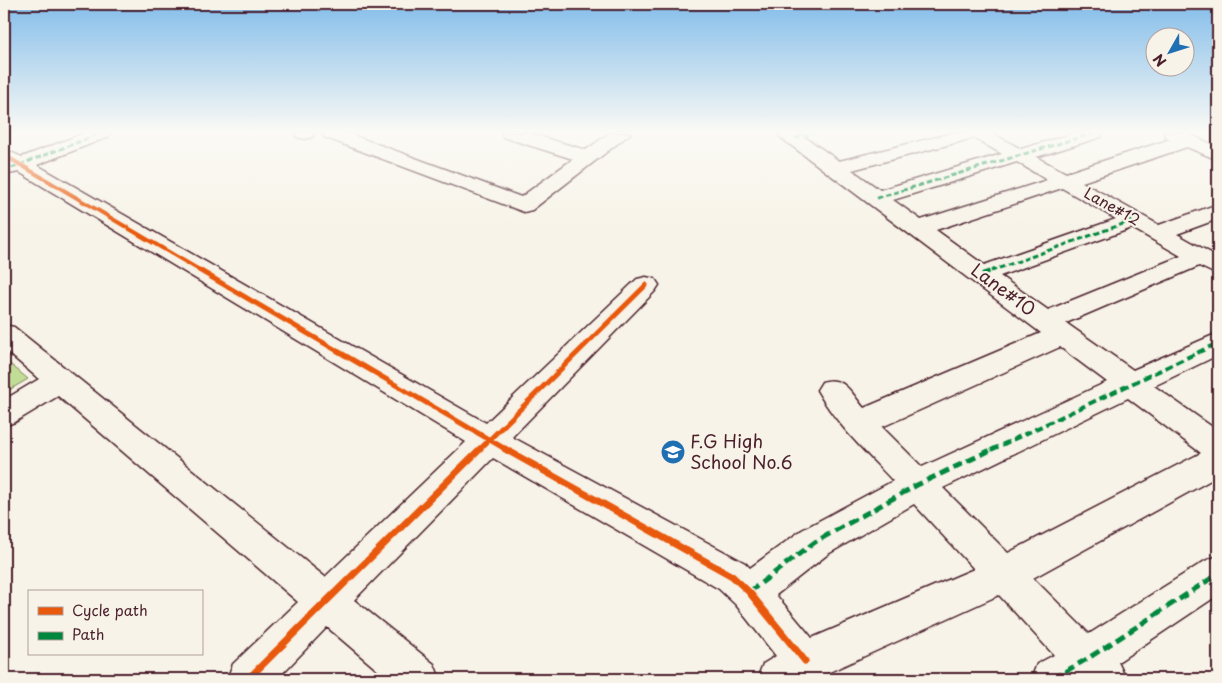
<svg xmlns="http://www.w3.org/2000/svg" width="1222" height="683" font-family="'Playpen Sans',sans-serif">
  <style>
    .green { fill: #c1dd95; stroke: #867e60 }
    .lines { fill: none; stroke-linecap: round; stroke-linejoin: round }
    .minor-casing { stroke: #4a1f2b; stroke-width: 3 }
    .minor { fill: #f7f3e8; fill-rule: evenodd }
    .quiet-far2 { stroke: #00873e; stroke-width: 3; stroke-dasharray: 5.5 3; stroke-linecap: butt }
    .quiet-far1 { stroke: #00873e; stroke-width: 4; stroke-dasharray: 8 4; stroke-linecap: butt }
    .quiet { stroke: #00873e; stroke-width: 5; stroke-dasharray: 10 5; stroke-linecap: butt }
    .cycleway-far2-casing { stroke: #f7f3e8; stroke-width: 6 }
    .cycleway-far1-casing { stroke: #f7f3e8; stroke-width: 8 }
    .cycleway-casing { stroke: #f7f3e8; stroke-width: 10 }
    .cycleway-far2 { stroke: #e8590c; stroke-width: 4 }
    .cycleway-far1 { stroke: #e8590c; stroke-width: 5 }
    .cycleway { stroke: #e8590c; stroke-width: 7 }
    .labels { text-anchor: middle; stroke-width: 4.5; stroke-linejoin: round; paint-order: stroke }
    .far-street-label { font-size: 15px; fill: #4a1f2b; stroke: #f7f3e8 }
    .street-label { font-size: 18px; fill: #4a1f2b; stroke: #f7f3e8 }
    .poi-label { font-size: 18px; fill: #4a1f2b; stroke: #f7f3e8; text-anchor: start }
  </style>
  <rect width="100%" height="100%" fill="#f7f3e8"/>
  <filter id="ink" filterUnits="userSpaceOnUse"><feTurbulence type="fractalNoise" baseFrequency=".02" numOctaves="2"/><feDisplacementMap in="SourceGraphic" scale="10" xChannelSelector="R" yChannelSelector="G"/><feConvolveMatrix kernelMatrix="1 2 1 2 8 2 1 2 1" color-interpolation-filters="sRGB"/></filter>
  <g filter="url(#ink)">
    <!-- green -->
    <path class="green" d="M4,359l24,20 -24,14z"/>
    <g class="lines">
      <defs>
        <path id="minor" d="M85,133h25l-2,4 -71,28 449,258 151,-144 9,-2 9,2 4,6 -4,6 -143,146 233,126 5,5 52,-38 91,-49c-26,-28 -57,-57 -76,-91l5,-8c22,-7 29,11 42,26l177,-75 -261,-196 -2,-4h21l40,28 113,-28h40l29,16 54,-16h28l-2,4 -65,20 30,16 105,-34 -5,-2 -2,-4h23l31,14v13l-31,-13 -105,35 77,43 59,-21v15l-41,15 41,23v18l-19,-9 -133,57 67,47 85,-37v22l-64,31 64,45v45l-185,102 56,56 116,-73 13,-5v39l-100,67 8,17h-95l6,-15 17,-9 -55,-60 -185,84h-57l6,-15 13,-8 -40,-51 -17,-16 -226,-131 -139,142 80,64 6,15h-52l-61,-52 -50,52h-50l6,-15 65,-62 -240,-206 -43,26 -11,4v-26l35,-21 -35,-30v-24l10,2 311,250 141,-135 -447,-270 -15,3v-26l18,8zM974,138l28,16 -122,36 -28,-20zM1017,162l30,18 -126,40 -28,-20zM1062,188l54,31 -132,46 -48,-35zM1132,228l49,28 -133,54 -48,-34zM1060,347l47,35 -185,85 -40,-40zM1128,398l73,55 -193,100 -65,-65zM914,504l60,65 -162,69 -36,-43 52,-41z
          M295,133h19l-2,4 -7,2 -8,-2z
          M322,133h25l174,64 52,-38 -70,-22 -2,-4h27l58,17 24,-17h21l-99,77 -8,2 -200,-75z"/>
      </defs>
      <!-- minor casing -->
      <use href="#minor" class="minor-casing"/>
      <!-- minor -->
      <use href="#minor" class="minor"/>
      <!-- quiet-far2 -->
      <path class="quiet-far2" d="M795,138l21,-5
        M4,171l97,-38
        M877,198l217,-65
        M991,271l143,-51"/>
      <!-- quiet-far1 -->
      <path class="quiet-far1" d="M982,274l12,-4
        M991,450l227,-107"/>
      <!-- quiet -->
      <path class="quiet" d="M749,592l66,-50 102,-57 76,-36
        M1052,679l35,-20 131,-85"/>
      <defs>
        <path id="cycleway-far2" d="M4,155l197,116"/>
        <path id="cycleway-far1" d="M199,270l308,180
          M479,450l167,-165"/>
        <path id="cycleway" d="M505,449l227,127 17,16 56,69
          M248,679l232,-230"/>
      </defs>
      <!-- cycleway-far2 casing -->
      <use href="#cycleway-far2" class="cycleway-far2-casing"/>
      <!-- cycleway-far1 casing -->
      <use href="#cycleway-far1" class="cycleway-far1-casing"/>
      <!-- cycleway casing -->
      <use href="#cycleway" class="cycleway-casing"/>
      <!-- cycleway-far2 -->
      <use href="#cycleway-far2" class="cycleway-far2"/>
      <!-- cycleway-far1 -->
      <use href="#cycleway-far1" class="cycleway-far1"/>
      <!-- cycleway -->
      <use href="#cycleway" class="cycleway"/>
    </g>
  </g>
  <!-- sky -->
  <linearGradient id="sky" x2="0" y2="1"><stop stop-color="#83bdea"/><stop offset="0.58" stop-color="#fbfaf5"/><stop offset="1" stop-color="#fbfaf5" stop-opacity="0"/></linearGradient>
  <rect width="1222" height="228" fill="url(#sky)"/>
  <!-- icons -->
  <defs>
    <symbol id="school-disc" viewBox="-11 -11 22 22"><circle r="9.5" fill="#1f6fb2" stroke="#f7f3e8"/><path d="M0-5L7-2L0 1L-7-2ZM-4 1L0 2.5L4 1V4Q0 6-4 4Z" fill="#fff"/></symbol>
  </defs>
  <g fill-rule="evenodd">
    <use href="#school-disc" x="659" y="438" width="28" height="28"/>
  </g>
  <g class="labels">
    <!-- far-street labels -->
    <g class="far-street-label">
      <text transform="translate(1112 207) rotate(29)" y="5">Lane#12</text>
    </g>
    <!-- street labels -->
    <g class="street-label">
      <text transform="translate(1003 290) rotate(36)" y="6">Lane#10</text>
    </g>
    <!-- poi labels -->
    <g class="poi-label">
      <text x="690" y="448">F.G High<tspan x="690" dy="21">School No.6</tspan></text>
    </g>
  </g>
  <!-- margin -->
  <rect width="1222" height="683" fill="none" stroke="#f7f3e8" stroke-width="20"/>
  <rect x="10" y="10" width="1202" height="663" fill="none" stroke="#4a1f2b" stroke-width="2" filter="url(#ink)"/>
  <!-- legend -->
  <rect x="28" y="590" width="175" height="65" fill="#f7f3e8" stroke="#b29e9c"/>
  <rect x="38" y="607" width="25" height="8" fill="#e8590c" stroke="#b29e9c"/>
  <text x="72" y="616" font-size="15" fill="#4a1f2b">Cycle path</text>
  <rect x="38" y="632" width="25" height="8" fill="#00873e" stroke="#b29e9c"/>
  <text x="72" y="640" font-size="15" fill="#4a1f2b">Path</text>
  <!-- north arrow -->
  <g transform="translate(1170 52) rotate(231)"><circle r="24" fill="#f7f3e8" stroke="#b29e9c"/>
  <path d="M0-4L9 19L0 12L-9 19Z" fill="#1f6fb2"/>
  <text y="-8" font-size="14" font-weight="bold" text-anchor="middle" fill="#4a1f2b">N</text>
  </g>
</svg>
